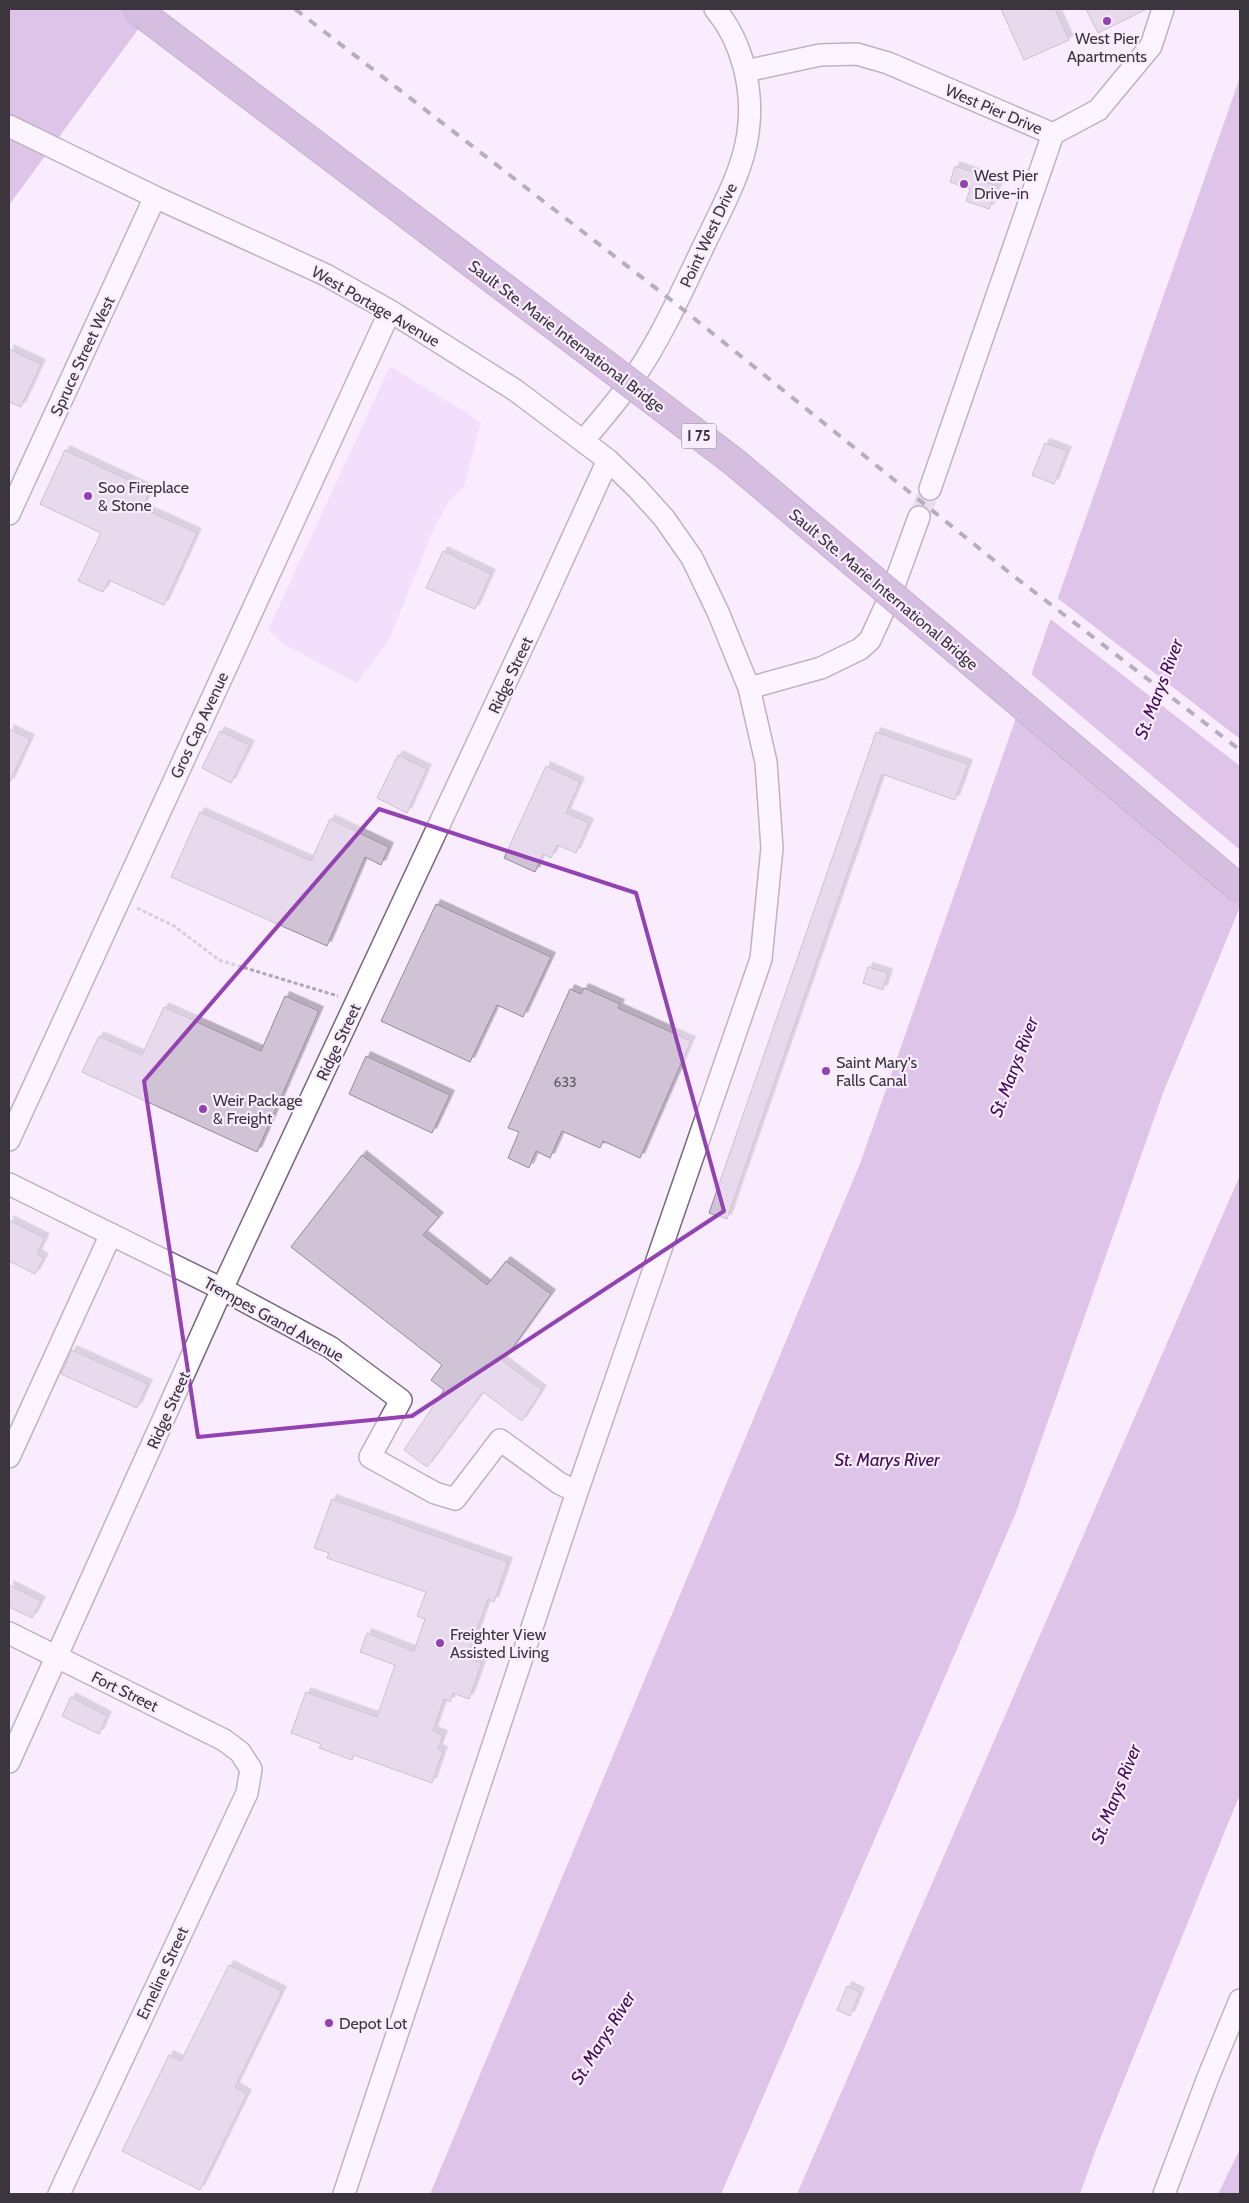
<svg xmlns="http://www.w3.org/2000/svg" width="1249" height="2203" font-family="Cabin,sans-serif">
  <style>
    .green { fill: #eccdf9 }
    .water { fill: #bc92cf }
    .pier { fill: #f9ecff }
    .building { fill: #cfc3d5; stroke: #95899a; filter: url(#shadow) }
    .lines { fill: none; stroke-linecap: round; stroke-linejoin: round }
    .minor-tunnel { stroke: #d3c8d8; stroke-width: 21; stroke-dasharray: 21 11; stroke-linecap: butt }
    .minor-casing { stroke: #756a7a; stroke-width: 24 }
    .path { stroke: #afa5b4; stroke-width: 3; stroke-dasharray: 4 2.5; stroke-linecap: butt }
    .minor { stroke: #fff; stroke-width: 21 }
    .rail { stroke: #67606a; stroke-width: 4; stroke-dasharray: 9 9; stroke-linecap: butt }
    .highway-bridge-casing { stroke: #846a90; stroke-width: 30; stroke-linecap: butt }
    .highway-bridge { stroke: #ac86bd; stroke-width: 28 }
    .marked { fill: none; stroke: #9342b2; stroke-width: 4; stroke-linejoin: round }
    .poi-dot { fill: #9342b2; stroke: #f9ecff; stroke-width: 2 }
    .labels { text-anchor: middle; stroke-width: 4.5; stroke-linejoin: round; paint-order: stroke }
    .number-label { font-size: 14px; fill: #605963 }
    .shield { fill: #f9ecff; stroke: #746d77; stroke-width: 1 }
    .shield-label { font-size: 15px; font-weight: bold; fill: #3b363d }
    .poi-label { font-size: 16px; fill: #3b363d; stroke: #f9ecff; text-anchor: start }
    .street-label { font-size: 16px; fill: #3b363d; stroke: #f9ecff }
    .water-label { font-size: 18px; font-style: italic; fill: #440d57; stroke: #f9ecff }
  </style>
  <defs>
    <filter id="shadow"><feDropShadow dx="4.5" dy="-4.5" stdDeviation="0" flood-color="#0004"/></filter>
  </defs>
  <rect width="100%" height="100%" fill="#f9ecff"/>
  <!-- green -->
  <path class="green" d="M390,366l91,56 -17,65 -14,13 -16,28 -45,112 -32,43 -74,-39 -15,-14z"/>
  <!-- water -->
  <path class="water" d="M9,9h144l-144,196z
    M1240,77v830l-77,186 -148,422 -294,679h-291l431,-1033z
    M1240,1175v619l-144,355 -16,45h-283z
    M1240,2149v45h-22z"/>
  <!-- pier -->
  <path class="pier" d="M1056,597l184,142v27l-191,-148z
    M1030,673l210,177v50l-225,-187z"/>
  <!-- building -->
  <path class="building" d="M1001,9h54l14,31 -45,20z
    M1086,9h61l-49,24z
    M955,166l26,9 -2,5 19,6 -9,23 -23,-8 4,-12 -20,-7z
    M9,349l32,15 -20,43 -12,-5z
    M1045,443l22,8 -13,33 -22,-9z
    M65,450l85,40 -8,18 55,25 -33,72 -55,-25 -6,12 -25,-11 23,-48 -61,-29z
    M443,551l48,23 -16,35 -49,-21z
    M9,729l21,10 -21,45z
    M220,731l30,14 -19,38 -29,-15z
    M876,732l92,32 -13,36 -73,-26 -155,445 -18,-6z
    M398,755l29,14 -20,44 -30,-15z
    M546,766l34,16 -14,31 23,10 -13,30 -19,-8 -6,13 -8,-4 -8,18 -31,-14z
    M200,812l111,49 19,-42 59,28 -8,18 -16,-8 -38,89 -156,-69z
    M436,904l115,53 -28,60 -26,-12 -27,57 -89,-41z
    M868,967l20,6 -5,17 -20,-7z
    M584,988l36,16 -2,4 73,33 -51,117 -37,-17 -3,7 -38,-17 -12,27 -14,-7 -7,17 -21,-10 11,-26 -11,-4 62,-139 11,5z
    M285,996l34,15 -62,141 -175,-80 17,-36 43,19 22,-48 97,44z
    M366,1056l84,39 -18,38 -83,-39z
    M362,1155l77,62 -16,18 64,50 19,-24 45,33 -48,67 39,29 -20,31 -39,-29 -56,75 -23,-17 40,-60 -13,-10 11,-15 -151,-118z
    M9,1220l36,18 -8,16 7,4 -9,16 -26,-13z
    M72,1350l76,34 -11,24 -76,-34z
    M332,1499l176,63 -14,40 -6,-3 -21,59 15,5 -13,36 -16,-6 -3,9 -6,-3 -11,32 10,4 -5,14 5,2 -11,32 -78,-28 -2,5 -33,-12 2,-4 -30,-11 15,-41 71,25 18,-52 -35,-13 7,-19 47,18 11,-32 -8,-3 9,-24 -99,-34 2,-5 -15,-5z
    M9,1585l32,16 -9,17 -23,-11z
    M71,1697l36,19 -8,18 -37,-18z
    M229,1965l53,26 -47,96 12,7 -47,96 -78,-39 47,-96 12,6z
    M847,1986l13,6 -10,24 -13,-6z"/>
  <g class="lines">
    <!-- minor-tunnel -->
    <path class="minor-tunnel" d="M919,517l11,-28"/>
    <defs>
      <path id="minor" d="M746,71l74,-16 37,-1 31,9 165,71 -123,355
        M9,126l146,71 171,78 64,36 125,79 93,70 29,28 27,30 28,40 26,54 31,76 17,74 6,86 -11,111 -184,533 -233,702
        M1053,134l45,-24 53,-64 12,-37
        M583,441c19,-22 38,-44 54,-68 28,-42 48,-89 70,-134 16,-33 36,-69 41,-106 6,-42 -5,-91 -33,-124
        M9,514l146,-317
        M749,688l72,-20 39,-19 10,-9 21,-46 28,-77
        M9,1140l381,-829
        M9,1184l213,105 108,58 71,53 -31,57 65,36 20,6 45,-59 59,43 18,9
        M9,1457l102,-223
        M9,1633l215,107 16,12 11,17 -4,24 -188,401
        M9,1762l213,-473 318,-680 68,-149
        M1164,2194l45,-119 31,-75"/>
    </defs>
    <!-- minor casing -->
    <use href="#minor" class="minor-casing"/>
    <!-- path -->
    <path class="path" d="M137,908l37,18 45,34 119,36"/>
    <!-- minor -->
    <use href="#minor" class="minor"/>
    <!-- rail -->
    <path class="rail" d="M295,9l380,294 336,271 229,176"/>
    <defs>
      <path id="highway-bridge" d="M136,9l597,452 507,428"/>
    </defs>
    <!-- highway-bridge casing -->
    <use href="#highway-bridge" class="highway-bridge-casing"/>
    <!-- highway-bridge -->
    <use href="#highway-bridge" class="highway-bridge"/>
  </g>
  <!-- marked area -->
  <path d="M0 0H1249V2203H0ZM379,809l257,84 88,318 -312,205 -214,21 -54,-356z" fill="#f9ecff" fill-opacity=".55" fill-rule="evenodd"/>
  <path class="marked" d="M379,809l257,84 88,318 -312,205 -214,21 -54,-356z"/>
  <!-- markers -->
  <g class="poi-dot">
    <circle cx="1107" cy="21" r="5"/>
    <circle cx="964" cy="184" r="5"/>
    <circle cx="88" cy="496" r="5"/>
    <circle cx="826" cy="1071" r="5"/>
    <circle cx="203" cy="1109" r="5"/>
    <circle cx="440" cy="1643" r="5"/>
    <circle cx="329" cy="2023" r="5"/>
  </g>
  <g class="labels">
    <!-- number labels -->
    <g class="number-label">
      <text x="565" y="1087">633</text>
    </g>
    <!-- shield labels -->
    <rect class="shield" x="681.5" y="423.5" width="35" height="25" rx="4"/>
    <g class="shield-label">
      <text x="699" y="441">I 75</text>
    </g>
    <!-- poi labels -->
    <g class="poi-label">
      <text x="1107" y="44" text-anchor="middle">West Pier<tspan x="1107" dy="18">Apartments</tspan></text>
      <text x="974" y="181">West Pier<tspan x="974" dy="18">Drive-in</tspan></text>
      <text x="98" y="493">Soo Fireplace<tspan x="98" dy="18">&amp; Stone</tspan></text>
      <text x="836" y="1068">Saint Mary's<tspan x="836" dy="18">Falls Canal</tspan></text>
      <text x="213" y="1106">Weir Package<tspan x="213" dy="18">&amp; Freight</tspan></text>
      <text x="450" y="1640">Freighter View<tspan x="450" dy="18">Assisted Living</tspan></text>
      <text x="339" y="2029">Depot Lot</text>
    </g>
    <!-- street labels -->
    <g class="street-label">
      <text transform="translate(994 109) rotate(23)" y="6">West Pier Drive</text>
      <text transform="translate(708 235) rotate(-65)" y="6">Point West Drive</text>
      <text transform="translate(376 306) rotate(30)" y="6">West Portage Avenue</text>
      <text transform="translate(567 336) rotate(37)" y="6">Sault Ste. Marie International Bridge</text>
      <text transform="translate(82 356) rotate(-65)" y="6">Spruce Street West</text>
      <text transform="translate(884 589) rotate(40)" y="6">Sault Ste. Marie International Bridge</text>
      <text transform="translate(510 675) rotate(-65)" y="6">Ridge Street</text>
      <text transform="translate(199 725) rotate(-65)" y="6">Gros Cap Avenue</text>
      <text transform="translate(338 1042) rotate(-65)" y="6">Ridge Street</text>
      <text transform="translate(274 1319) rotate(29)" y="6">Trempes Grand Avenue</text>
      <text transform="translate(168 1410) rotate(-66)" y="6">Ridge Street</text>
      <text transform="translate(125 1691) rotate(26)" y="6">Fort Street</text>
      <text transform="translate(162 1973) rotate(-65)" y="6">Emeline Street</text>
    </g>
    <!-- water labels -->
    <g class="water-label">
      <text transform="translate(1159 689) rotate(-69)" y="6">St. Marys River</text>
      <text transform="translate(1014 1067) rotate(-69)" y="6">St. Marys River</text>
      <text x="887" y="1466">St. Marys River</text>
      <text transform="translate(1116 1794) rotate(-68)" y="6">St. Marys River</text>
      <text transform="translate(603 2038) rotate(-58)" y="6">St. Marys River</text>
    </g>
  </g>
  <!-- border -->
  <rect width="1249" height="2203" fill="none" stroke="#3b363d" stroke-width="20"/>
</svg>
